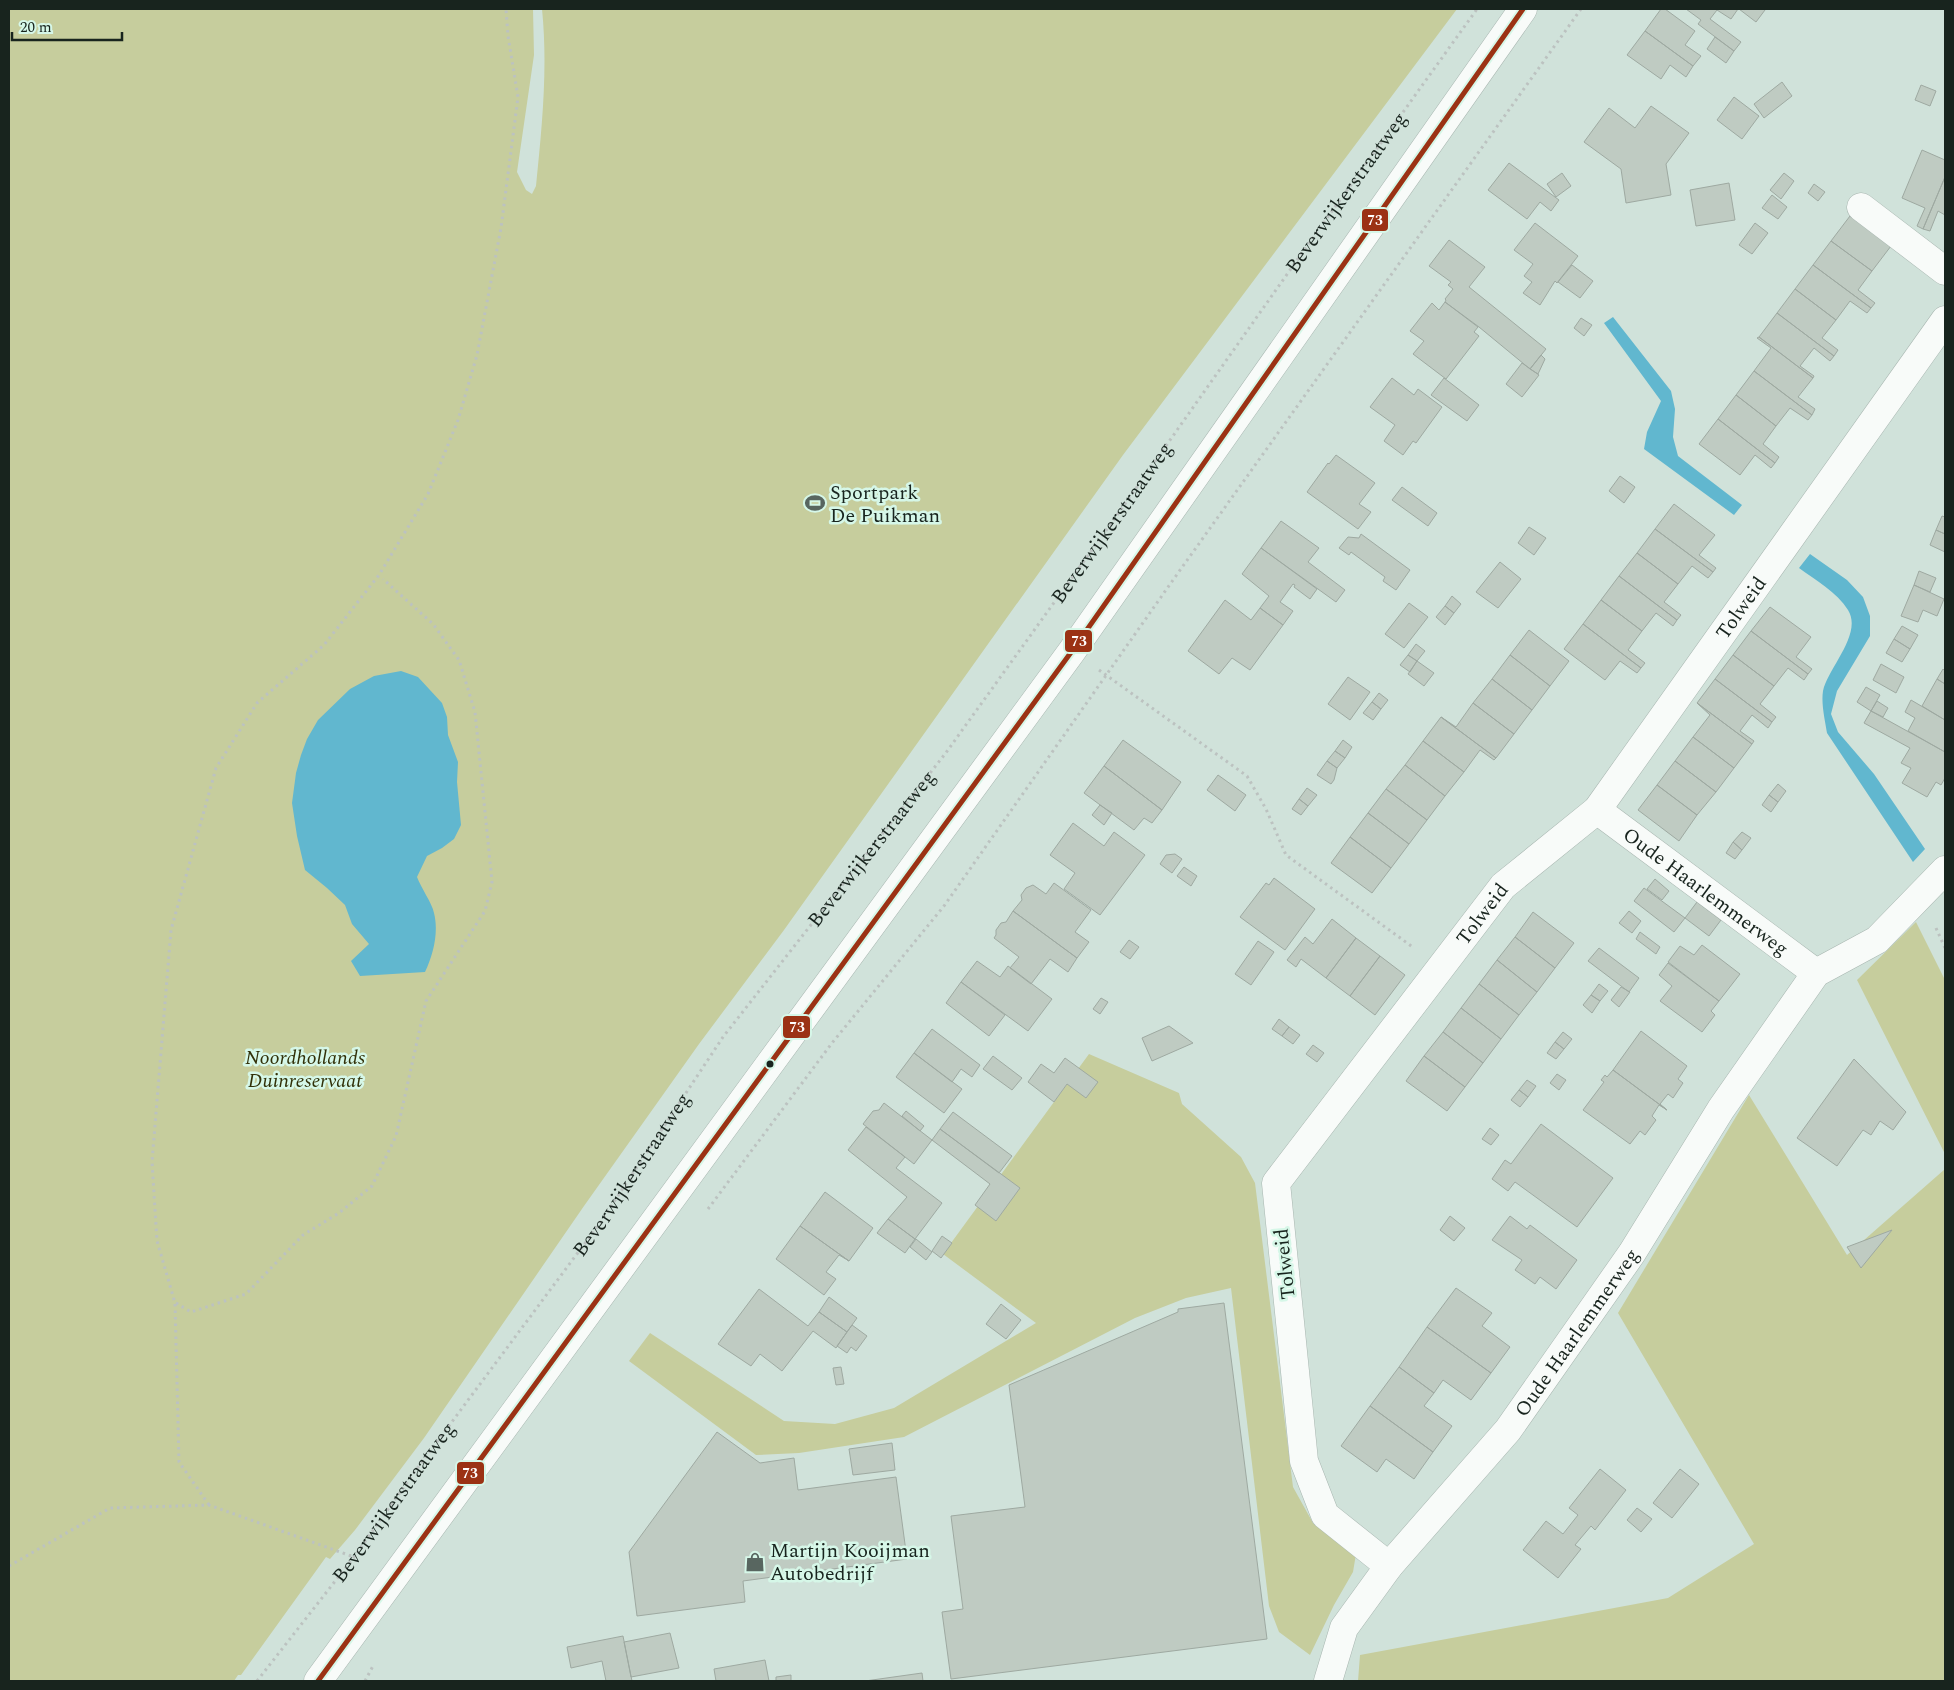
<svg xmlns="http://www.w3.org/2000/svg" width="1954" height="1690" font-family="Spectral,serif">
  <style>
    .green { fill: #c6cd9d }
    .water { fill: #61b7cf }
    .building { fill: #bfcbc2; stroke: #9ea9a1 }
    .lines { fill: none; stroke-linecap: round; stroke-linejoin: round }
    .street-casing { stroke: #a8b6b0; stroke-width: 29 }
    .secondary-casing { stroke: #a8b6b0; stroke-width: 29 }
    .path { stroke: #bcc2c0; stroke-width: 3; stroke-dasharray: 2.5 4; stroke-linecap: butt }
    .street { stroke: #f8fbf9; stroke-width: 28 }
    .secondary { stroke: #f8fbf9; stroke-width: 28 }
    .bus-1-casing { stroke: #d6f7e8; stroke-width: 9 }
    .bus-1 { stroke: #9b3214; stroke-width: 5 }
    .bus-dot { fill: #18241e; stroke: #d6f7e8; stroke-width: 2 }
    .labels { text-anchor: middle; stroke-width: 5; stroke-linejoin: round; paint-order: stroke }
    .street-label { font-size: 20px; fill: #18241e; stroke: #d6f7e8 }
    .poi-label { font-size: 20px; fill: #18241e; stroke: #d6f7e8; text-anchor: start }
    .park-label { font-size: 20px; font-style: italic; fill: #313008; stroke: #d6f7e8 }
    .line-badge { stroke: #d6f7e8; stroke-width: 2 }
    .badge-label { font-size: 14px; text-anchor: middle; font-weight: bold; fill: #fff }
  </style>
  <rect width="100%" height="100%" fill="#d0e2da"/>
  <!-- green -->
  <path class="green" d="M9,9h524l1,46 -17,117 9,18 6,4 4,-8c6,-59 12,-118 6,-177h915l-334,446 -339,475 -85,114 -115,162 -160,232 -69,92 -25,29 -4,-2 -85,118h-3l-4,6h-225z
    M1916,922l29,58v174l-88,-174z
    M1089,1054l90,39 3,11 59,53 14,26 38,304 20,36 43,31 -3,18 -19,33 -24,50 -31,-23 -10,-26 -38,-318 -45,10 -51,20 -231,119 -105,16 -43,2 -127,-94 21,-28 134,88 51,3 59,-16 142,-85 -93,-69z
    M1749,1095l98,160 98,-86v512h-587l2,-26 308,-57 86,-54 -136,-231z"/>
  <!-- water -->
  <path class="water" d="M1613,317l58,74 4,18 -2,28 5,19 64,49 -8,10 -90,-66 3,-17 14,-31 -57,-78z
    M1810,554l37,26 16,17 7,19v20l-33,55 -6,23 7,18 36,42 51,75 -12,13 -86,-129c-2,-13 -6,-29 -4,-42 5,-23 40,-57 25,-81 -11,-18 -33,-30 -49,-42z
    M401,671l17,6 24,26 5,14 1,18 10,27 -1,20 4,43 -7,14 -12,9 -15,8 -10,21c4,11 15,26 17,36 5,20 -1,42 -9,59l-65,4 -9,-15 18,-17 -17,-20 -7,-19 -18,-17 -22,-18 -8,-34 -5,-33 4,-30 5,-18 6,-16 11,-19 32,-31 24,-13z"/>
  <!-- building -->
  <path class="building" d="M1661,9h4l30,22 -10,14 16,11 -8,10 -48,-35z
    M1686,9h52l-7,10 -14,-9 -7,9 31,23 -7,9 -36,-27 3,-4z
    M1739,9h25l1,1 -9,12z
    M1645,31l48,35 -7,11 -16,-12 -9,14 -34,-24z
    M1715,37l19,14 -8,12 -19,-14z
    M1782,82l10,14 -28,22 -10,-14z
    M1921,85l15,6 -6,15 -15,-6z
    M1734,97l25,19 -17,23 -25,-19z
    M1651,106l38,27 -23,31 5,31 -45,8 -5,-34 -37,-27 25,-34 26,20z
    M1922,150l23,10v17l-22,52 -6,-3 8,-18 -23,-10z
    M1509,163l50,37 -8,11 -11,-9 -13,17 -39,-29z
    M1562,173l9,13 -15,11 -9,-13z
    M1784,173l10,8 -13,18 -11,-9z
    M1945,177v38l-7,-4 -8,20 -7,-2z
    M1729,183l6,37 -39,6 -6,-36z
    M1814,184l11,8 -7,9 -10,-8z
    M1772,195l15,12 -9,12 -16,-11z
    M1850,216l41,30 -19,25 -41,-30z
    M1535,223l43,33 -21,27 -2,-2 -15,24 -17,-12 9,-11 -8,-6 9,-12 -19,-14z
    M1755,223l13,10 -16,21 -13,-9z
    M1449,240l36,27 -16,20 77,62 -16,20 -51,-42 -34,-25 1,-2 -1,-1 8,-10 -5,-4 3,-3 -22,-16z
    M1831,241l41,30 -14,19 17,13 -4,5 -58,-43z
    M1572,265l21,16 -13,17 -22,-16z
    M1813,265l58,43 -4,5 -17,-12 -14,19 -41,-31z
    M1795,289l41,31 -14,18 16,12 -4,6 -57,-43z
    M1445,302l33,25 -4,5 5,4 -33,43 -33,-25 11,-13 -14,-10 22,-28 7,7z
    M1777,313l57,43 -4,5 -16,-13 -14,18 14,10 -1,2 -54,-41z
    M1581,318l11,7 -8,11 -10,-8z
    M1759,337l54,41 -15,19 17,12 -3,6 -58,-44 17,-23 -14,-10z
    M1541,355l4,4 -7,15 -8,-5z
    M1522,363l17,12 -17,22 -16,-13z
    M1754,371l58,44 -4,5 -18,-12 -14,18 -40,-31z
    M1392,378l22,17 4,-6 24,18 -26,36 -3,-2 -10,14 -19,-14 11,-16 -25,-18z
    M1444,378l35,27 -12,16 -36,-26z
    M1736,395l40,31 -13,18 16,13 -4,6 -57,-44z
    M1718,419l57,44 -4,5 -16,-13 -15,20 -41,-31z
    M1336,455l39,28 -16,21 12,8 -13,17 -51,-37 21,-29 1,1z
    M1620,476l15,11 -11,16 -15,-12z
    M1402,487l35,26 -9,13 -36,-26z
    M1674,504l41,31 -16,20 17,13 -3,4 -58,-43z
    M1942,516l3,1v17l-9,-4z
    M1281,521l38,27 -11,14 37,28 -9,12 -75,-54z
    M1529,527l17,11 -12,17 -16,-12z
    M1655,529l58,43 -5,6 -16,-12 -14,18 -41,-31z
    M1936,530l9,4v18l-15,-7z
    M1361,534l49,36 -14,20 -13,-9 2,-4 -34,-25 -2,3 -10,-7 9,-11 11,1z
    M1261,548l56,41 -7,10 -16,-12 1,-2 -2,-1 -13,18 13,9 -10,14 -23,-17 9,-12 -27,-22z
    M1637,553l41,31 -14,18 17,13 -4,5 -58,-44z
    M1500,562l21,17 -23,29 -22,-16z
    M1919,571l17,7 -6,14 -16,-7z
    M1619,576l58,44 -4,6 -17,-13 -14,18 -41,-31z
    M1914,585l30,14 -7,17 -14,-6 -5,12 -17,-6z
    M1452,596l9,8 -7,9 -9,-7z
    M1225,600l26,20 9,-12 23,17 -33,45 -18,-12 -13,16 -31,-23z
    M1601,600l41,31 -14,19 17,13 -4,5 -58,-44z
    M1409,603l19,14 -24,31 -19,-14z
    M1445,606l9,7 -9,12 -9,-8z
    M1770,607l41,30 -15,20 16,12 -4,5 -57,-43z
    M1583,624l58,44 -4,5 -17,-12 -15,19 -41,-31z
    M1902,626l16,9 -8,14 -16,-10z
    M1529,630l40,31 -19,25 -40,-31z
    M1751,631l57,43 -4,6 -16,-12 -14,18 -41,-31z
    M1894,639l16,10 -8,13 -16,-9z
    M1416,644l9,7 -8,10 -9,-6z
    M1408,655l9,6 -7,11 -10,-7z
    M1510,655l40,31 -18,24 -40,-31z
    M1733,655l41,31 -14,18 16,13 -4,5 -57,-43z
    M1417,661l17,12 -10,13 -16,-12z
    M1881,664l23,13 -8,16 -23,-13z
    M1943,669l2,2v13l-8,-5z
    M1348,677l22,15 -20,28 -22,-16z
    M1492,679l40,31 -18,24 -41,-31z
    M1715,679l57,43 -4,6 -16,-13 -12,16 14,10 -2,3 -55,-41z
    M1937,679l8,5v36l-23,-14z
    M1866,687l14,8 -9,16 -14,-9z
    M1379,693l9,7 -7,9 -9,-7z
    M1911,700l34,20v32l-37,-21 7,-13 -10,-6z
    M1877,701l11,7 -5,9 -12,-6z
    M1372,702l9,7 -8,11 -10,-7z
    M1473,703l41,31 -18,24 -55,-41 15,10z
    M1697,703l55,41 -18,24 -41,-31 17,-22z
    M1871,711l74,41v26l-4,7 -5,-3 -9,15 -25,-14 9,-15 -10,-5 9,-15 -46,-25z
    M1441,717l55,41 -2,2 -14,-10 -16,22 -41,-31z
    M1693,737l41,31 -18,24 -41,-31z
    M1123,740l58,42 -19,28 -58,-44z
    M1343,740l9,7 -7,11 -10,-7z
    M1423,741l41,31 -19,24 -40,-31z
    M1335,751l10,7 -8,10 -10,-7z
    M1327,761l10,7 -3,12 -3,4 -14,-9z
    M1675,761l41,31 -19,23 -40,-30z
    M1405,765l40,31 -18,24 -41,-31z
    M1104,766l58,44 -10,13 -8,-5 -10,12 -50,-37z
    M1218,775l28,20 -11,16 -28,-21z
    M1778,784l8,7 -8,11 -9,-7z
    M1657,785l40,30 -18,26 -41,-31z
    M1307,788l10,7 -9,11 -9,-7z
    M1386,789l41,31 -18,24 -41,-31z
    M1769,795l9,7 -7,10 -9,-7z
    M1299,799l9,7 -7,9 -9,-6z
    M1100,805l12,8 -8,12 -12,-10z
    M1368,813l41,31 -18,24 -41,-31z
    M1073,823l31,23 10,-14 31,23 -45,60 -36,-26 11,-16 -25,-18z
    M1742,832l9,6 -9,12 -9,-8z
    M1350,837l41,31 -19,25 -41,-30z
    M1733,842l9,8 -7,9 -9,-6z
    M1175,854l7,5 -10,14 -12,-9 6,-9z
    M1184,867l13,9 -6,10 -14,-10z
    M1274,878l41,31 -30,41 -45,-33 26,-34 3,2z
    M1655,879l14,12 -7,9 -15,-11z
    M1054,883l37,27 -16,22 14,10 -12,16 -64,-47 9,-11 -1,-5 5,-7 7,-3 13,9z
    M1644,888l41,30 -11,14 -40,-31z
    M1697,902l24,18 -12,16 -24,-18z
    M1013,911l64,47 -9,14 -18,-13 -19,25 -21,-16 9,-11 -25,-19 2,-3v-5l5,-7 5,-1z
    M1629,911l12,10 -9,12 -13,-10z
    M1533,912l41,31 -19,25 -40,-31z
    M1332,919l24,19 -30,40 -25,-19 -5,8 -9,-7 18,-23 8,7z
    M1640,932l20,15 -4,7 -20,-15z
    M1515,937l40,31 -18,24 -40,-32z
    M1356,938l24,18 -30,40 -24,-18z
    M1129,940l10,7 -9,12 -10,-7z
    M1258,941l16,11 -23,33 -16,-11z
    M1702,945l38,29 -21,27 -51,-39 12,-16 14,9z
    M1599,948l40,30 -10,14 -41,-31z
    M1380,956l25,19 -30,40 -25,-19z
    M1497,960l40,32 -18,23 -40,-31z
    M977,961l23,16 8,-11 44,33 -24,32 -67,-49z
    M1668,963l51,38 -8,10 4,4 -13,17 -42,-31 12,-15 -13,-11z
    M961,982l44,33 -16,21 -43,-33z
    M1479,984l40,31 -18,24 -40,-31z
    M1599,984l9,7 -8,10 -9,-6z
    M1621,987l9,5 -11,15 -8,-7z
    M1591,995l9,6 -8,12 -9,-8z
    M1101,998l7,4 -8,12 -7,-5z
    M1461,1008l40,31 -18,24 -40,-31z
    M1279,1019l10,8 -7,9 -10,-7z
    M1169,1026l24,17 -41,18 -10,-23z
    M1289,1027l11,8 -7,9 -11,-8z
    M932,1029l48,36 -8,12 -11,-8 -9,13 -38,-29z
    M1641,1031l46,35 -9,13 5,4 -10,15 -5,-4 -8,10 7,6 -54,-40z
    M1443,1032l40,31 -18,24 -41,-31z
    M1563,1032l9,7 -8,10 -9,-7z
    M1555,1042l9,7 -8,10 -9,-6z
    M1313,1045l11,8 -7,9 -11,-8z
    M914,1053l48,36 -18,24 -48,-36z
    M993,1056l29,22 -10,12 -29,-21z
    M1424,1056l41,31 -18,24 -41,-30z
    M1065,1058l33,24 -12,16 -19,-14 -13,18 -26,-20 13,-18 13,9z
    M1854,1059l52,53 -13,18 -13,-9 -9,14 -8,-5 -26,36 -40,-28z
    M1613,1070l54,40 -8,-5 -7,11 4,4 -11,15 -5,-4 -10,13 -47,-34 21,-28 -3,-2 4,-5 2,2z
    M1557,1074l9,6 -7,10 -9,-7z
    M1527,1080l9,6 -8,11 -9,-7z
    M1519,1090l9,7 -8,10 -9,-7z
    M884,1103l48,37 -18,24 -51,-40 10,-13 6,-1z
    M906,1111l18,15 -4,5 -18,-15z
    M953,1112l59,44 -13,17 -59,-44z
    M1541,1124l72,54 -36,49 -62,-45 -7,9 -16,-12 13,-19 6,4z
    M866,1127l39,30 -9,11 46,35 -27,36 -27,-20 19,-22 -59,-47z
    M1490,1128l9,7 -8,10 -9,-6z
    M940,1129l80,59 -24,33 -21,-16 15,-21 -58,-44z
    M825,1192l48,36 -24,33 -49,-35z
    M1450,1216l15,12 -11,13 -14,-11z
    M1510,1216l17,13 3,-4 47,35 -21,29 -16,-12 -5,7 -20,-14 7,-10 -30,-20z
    M888,1219l27,20 -10,14 -28,-20z
    M800,1226l49,35 -10,-6 -13,17 10,7 -12,16 -48,-36z
    M1892,1230l-31,38 -14,-21z
    M942,1236l10,7 -11,15 -9,-7z
    M916,1239l16,13 -6,8 -16,-13z
    M1456,1288l36,25 -10,13 28,21 -19,26 -64,-46z
    M759,1289l49,37 11,-14 28,20 -11,16 -23,-17 -31,40 -22,-17 -9,12 -33,-22z
    M829,1297l28,21 -10,14 -28,-20z
    M1224,1303l43,336 -316,40 -9,-67 21,-3 -12,-93 74,-9 -16,-122 169,-73v-3z
    M1001,1304l20,16 -15,19 -20,-15z
    M852,1325l15,11 -11,15 -5,-4 -4,6 -10,-7z
    M1427,1327l64,46 -20,27 -28,-20 -9,13 -35,-26z
    M841,1367l3,17 -8,1 -3,-17z
    M1399,1367l35,26 -10,13 28,20 -19,26 -63,-46z
    M1370,1406l63,46 -19,27 -28,-20 -9,13 -36,-26z
    M717,1432l43,31 34,-5 4,32 98,-13 11,82 -164,22 2,21 -108,14 -8,-64z
    M892,1443l3,27 -42,5 -4,-26z
    M1600,1469l26,21 -31,40 -4,-4 -16,19 6,4 -23,29 -35,-28 23,-29 17,13 15,-19 -9,-7z
    M1680,1469l19,15 -27,34 -19,-15z
    M1637,1508l15,11 -11,13 -14,-12z
    M670,1633l9,35 -48,9 -7,-35z
    M623,1636l9,45h-26l-4,-20 -31,7 -4,-21z
    M765,1660l4,21h-53l-2,-12z
    M922,1673l1,8h-58z
    M791,1675v6h-15v-4z"/>
  <g class="lines">
    <defs>
      <g id="street">
        <path d="M1861,207l84,64"/>
        <path id="s2" d="M1597,810l219,163"/>
        <path id="s3" d="M1389,1566l-64,-51 -21,-54 -28,-278 227,-297 94,-76 348,-490"/>
        <path id="s4" d="M1328,1681l16,-53 45,-62 119,-136 124,-177 89,-144 95,-136 61,-33 68,-70"/>
      </g>
      <path id="secondary" d="M318,1681l754,-1030 451,-642"/>
    </defs>
    <!-- street casing -->
    <use href="#street" class="street-casing"/>
    <!-- secondary casing -->
    <use href="#secondary" class="secondary-casing"/>
    <!-- path -->
    <g class="path">
      <path d="M1099,670l148,106 19,33 20,46 128,93"/>
      <path d="M1936,928l9,20"/>
      <path d="M708,1209l124,-166 112,-137 229,-326 408,-571"/>
      <path d="M176,1303l15,9 55,-18 57,-59 36,-22 33,-27 24,-50 30,-135 59,-90 7,-29 -17,-170 -16,-52 -26,-36 -50,-45"/>
      <path d="M209,1505l-30,-43 -4,-159 -18,-62 -5,-79 19,-232 45,-162 41,-65 67,-58 55,-70 49,-81 30,-74 19,-65 24,-127 17,-131 -10,-61 -2,-27"/>
      <path d="M9,1566l101,-58 99,-3 145,52"/>
      <path id="s1" d="M257,1681l97,-124 62,-87 184,-247 123,-186 222,-283 170,-236 192,-272 170,-237"/>
      <path d="M365,1681l8,-15"/>
    </g>
    <!-- street -->
    <use href="#street" class="street"/>
    <!-- secondary -->
    <use href="#secondary" class="secondary"/>
    <defs>
      <path id="bus-1" d="M318,1681l754,-1030 451,-642"/>
    </defs>
    <!-- bus-1 casing -->
    <use href="#bus-1" class="bus-1-casing"/>
    <!-- bus-1 -->
    <use href="#bus-1" class="bus-1"/>
  </g>
  <!-- icons -->
  <defs>
    <symbol id="stadium-bare" viewBox="-9 -9 18 18"><path d="M0-5a6.5 5 0 1 0 0 10a6.5 5 0 1 0 0-10ZM-3.5-1.8h7v3.6h-7Z" fill="#586660" stroke="#d6f7e8" stroke-width="2.5" paint-order="stroke"/></symbol>
    <symbol id="shop-bare" viewBox="-9 -9 18 18"><path d="M-5-2.5h2.3a2.7 3.5 0 0 1 5.4 0H5L5.5 6h-11ZM-1.5-2.5h3a1.5 2.3 0 0 0-3 0Z" fill="#586660" stroke="#d6f7e8" stroke-width="2.5" paint-order="stroke"/></symbol>
  </defs>
  <g fill-rule="evenodd">
    <use href="#stadium-bare" x="801" y="489" width="28" height="28"/>
    <use href="#shop-bare" x="741" y="1548" width="28" height="28"/>
  </g>
  <!-- markers -->
  <circle class="bus-dot" cx="770" cy="1064" r="4.5"/>
  <g class="labels">
    <!-- street labels -->
    <g class="street-label">
      <text dy="7" stroke="none"><textPath href="#s1" startOffset="1845">Beverwijkerstraatweg</textPath></text>
      <text dy="7" stroke="none"><textPath href="#s1" startOffset="1440">Beverwijkerstraatweg</textPath></text>
      <text dy="7" stroke="none"><textPath href="#s3" startOffset="1162">Tolweid</textPath></text>
      <text dy="7" stroke="none"><textPath href="#s1" startOffset="1035">Beverwijkerstraatweg</textPath></text>
      <text dy="7" stroke="none"><textPath href="#s2" startOffset="136">Oude Haarlemmerweg</textPath></text>
      <text dy="7" stroke="none"><textPath href="#s3" startOffset="758">Tolweid</textPath></text>
      <text dy="7" stroke="none"><textPath href="#s1" startOffset="630">Beverwijkerstraatweg</textPath></text>
      <text transform="translate(1284 1264) rotate(-96)" y="7">Tolweid</text>
      <text dy="7" stroke="none"><textPath href="#s4" startOffset="432">Oude Haarlemmerweg</textPath></text>
      <text dy="7" stroke="none"><textPath href="#s1" startOffset="225">Beverwijkerstraatweg</textPath></text>
    </g>
    <!-- poi labels -->
    <g class="poi-label">
      <text x="830" y="499">Sportpark<tspan x="830" dy="23">De Puikman</tspan></text>
      <text x="770" y="1557">Martijn Kooijman<tspan x="770" dy="23">Autobedrijf</tspan></text>
    </g>
    <!-- park labels -->
    <g class="park-label">
      <text x="305" y="1064">Noordhollands<tspan x="305" dy="23">Duinreservaat</tspan></text>
    </g>
  </g>
  <g class="line-badge">
    <rect x="1361" y="208" width="28" height="24" rx="5" fill="#9b3214"/>
    <rect x="1064" y="629" width="29" height="24" rx="5" fill="#9b3214"/>
    <rect x="782" y="1015" width="29" height="24" rx="5" fill="#9b3214"/>
    <rect x="456" y="1461" width="29" height="24" rx="5" fill="#9b3214"/>
  </g>
  <g class="badge-label">
    <text x="1375" y="225">73</text>
    <text x="1079" y="646">73</text>
    <text x="797" y="1032">73</text>
    <text x="470" y="1478">73</text>
  </g>
  <!-- border -->
  <rect width="1954" height="1690" fill="none" stroke="#18241e" stroke-width="20"/>
  <!-- scale -->
  <path d="M12 32v8h110v-8" fill="none" stroke="#18241e" stroke-width="2.5"/>
  <text x="20" y="32" font-size="15" fill="#18241e" stroke="#d6f7e8" stroke-width="4" paint-order="stroke">20 m</text>
</svg>
